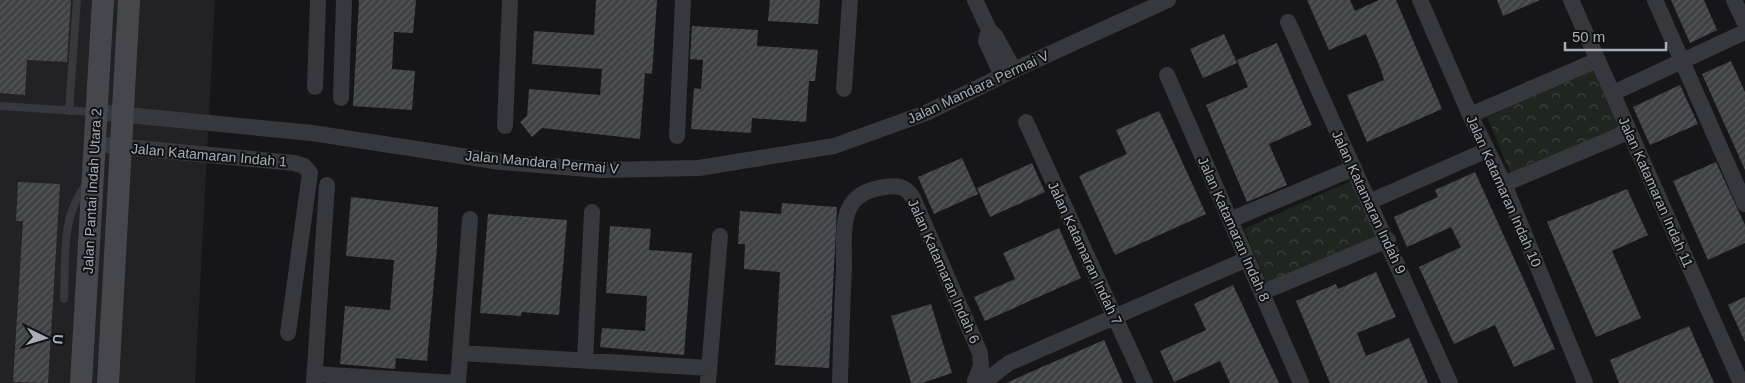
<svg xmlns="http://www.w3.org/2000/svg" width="1745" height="383" font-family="Arial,sans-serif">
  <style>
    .built { fill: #222225 }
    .park { fill: url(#park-crowns) }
    .building { fill: url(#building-hatch) }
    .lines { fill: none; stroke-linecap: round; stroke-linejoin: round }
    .lane { stroke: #37383d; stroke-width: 8 }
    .street { stroke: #37383d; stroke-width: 16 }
    .secondary { stroke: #45474d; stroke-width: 22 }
    .labels { text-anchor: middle; stroke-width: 4; stroke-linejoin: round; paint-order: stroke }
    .street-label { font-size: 14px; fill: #a8adb8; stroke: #111113 }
  </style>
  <defs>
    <pattern id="park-crowns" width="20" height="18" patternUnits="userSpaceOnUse" patternTransform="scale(1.25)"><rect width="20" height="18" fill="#1e261f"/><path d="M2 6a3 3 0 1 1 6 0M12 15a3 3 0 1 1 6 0" fill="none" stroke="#3c433d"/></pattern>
    <pattern id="building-hatch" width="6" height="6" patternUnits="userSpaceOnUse" patternTransform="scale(1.25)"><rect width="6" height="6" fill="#404145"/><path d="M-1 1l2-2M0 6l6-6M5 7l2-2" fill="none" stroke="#595a5e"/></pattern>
  </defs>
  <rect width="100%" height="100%" fill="#161618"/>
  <!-- built -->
  <path class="built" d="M0,0h215l-20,383h-195z"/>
  <!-- park -->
  <path class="park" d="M1597,69l26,62 -110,48 -26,-62z
    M1353,180l27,61 -110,49 -26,-61z"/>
  <!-- building -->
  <path class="building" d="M0,0h71l-4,62 -40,-2 -2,35 -25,-2z
    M359,0h57l-3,33 -19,-1 -2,37 23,2 -3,39 -59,-4z
    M596,0h61l-5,74 -7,-1 -5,66 -98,-11 -10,9 -12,-15 7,-6 2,-27 71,6 2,-26 -70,-5 2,-33 60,4z
    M770,0h50l-2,24 -50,-3z
    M1307,0h43l5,11 24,-11h17l46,109 -75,33 -20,-47 37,-15 -3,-10 -15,-36 -37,16z
    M1497,0h43l-37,16z
    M1671,0h33l13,30 -27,13z
    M692,26l66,4 -1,16 61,4 -3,31h-6l-3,41 -54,-4 -1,15 -60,-4 3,-41 7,1 2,-29 -13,-1z
    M1224,34l13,29 -34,15 -13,-29z
    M1277,43l35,82 -43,19 18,41 -40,17 -41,-97 42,-18 -11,-27z
    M1731,61l14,31v78l-43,-96z
    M1680,85l18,39 -48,21 -17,-38z
    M1159,111l47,103 -91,41 -36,-79 48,-22 -11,-24z
    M962,158l16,36 -44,20 -16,-37z
    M1716,162l29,63v18l-37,17 -35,-79z
    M1032,163l13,29 -55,25 -13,-29z
    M1475,172l80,177 -41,18 -19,-42 -41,19 -35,-77 42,-20 -10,-20 -44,20 -13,-30 44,-20 -3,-7z
    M18,182l42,2 -12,199 -35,-1 10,-161h-7z
    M1627,189l21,46 -36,16 29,67 -45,19 -49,-115z
    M351,197l87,10 -1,40 -10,114 -31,-3 -1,11 -55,-5 5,-58 45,4 4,-50 -48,-4z
    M782,203l55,4 -8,161 -54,-3 5,-93 -36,-3 1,-25h-7l2,-33 41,3z
    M488,214l79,6 -8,95 -37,-3 -1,4 -41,-3z
    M610,226l41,3 -2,21 43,3 -8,102 -84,-8 2,-19 43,3 1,-16 1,-19 -41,-3z
    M1059,228l22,50 -96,43 -11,-24 41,-18 -12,-26z
    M1376,272l20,45 -39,16 9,23 43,-18 19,45h-98l-34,-82 40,-17 2,5z
    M1233,285l46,98h-49l-10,-22 -46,21 -14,-31 46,-21 -12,-26z
    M1745,297v45l-17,-37z
    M931,304l21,69 -30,10h-11l-20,-67z
    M1689,326l25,57h-95l-9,-23z
    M1104,340l19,43h-117l52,-23z"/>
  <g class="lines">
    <!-- lane -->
    <path class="lane" d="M0,106l94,6
      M69,111l8,-111
      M64,299c2,-39 -4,-85 24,-116"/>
    <!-- street -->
    <path class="street" d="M975,0l14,30 7,7 18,33
      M1420,0l50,115 34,69 81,199
      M1571,0l170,383
      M1655,0l90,204
      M1734,0l11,23
      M1288,22l162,361
      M989,30l-3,11 16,35
      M1167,75l134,308
      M315,87l3,-87
      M844,89l6,-89
      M1613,93l132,-61
      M341,98l3,-98
      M96,112l216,21 189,29 99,8 99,-2 135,-22 92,-33 88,-43 154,-70
      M1470,115l128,-55
      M1026,122l119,261
      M505,126l5,-126
      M677,136l6,-136
      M94,144l200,19 10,3 6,7 -22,160
      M1504,184l124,-52
      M1369,202l118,-52
      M1230,220l124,-52
      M1263,292l125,-52
      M460,353l249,15
      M585,360l7,-148
      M315,374l141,9
      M984,382l25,-19 238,-104
      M314,383l13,-198
      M458,383l12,-164
      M708,383l12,-147
      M840,383c1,-38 2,-77 4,-115 0,-18 -2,-40 4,-57 6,-16 21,-22 37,-24 13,-2 21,-1 28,11l67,155 1,13 -6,15"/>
    <!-- secondary -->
    <path class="secondary" d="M81,383l22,-383
      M108,383l21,-383"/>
  </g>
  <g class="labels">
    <!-- street labels -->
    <g class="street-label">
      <text transform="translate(978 87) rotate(-25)" y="5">Jalan Mandara Permai V</text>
      <text transform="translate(209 155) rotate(5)" y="5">Jalan Katamaran Indah 1</text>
      <text transform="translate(542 162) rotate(5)" y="5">Jalan Mandara Permai V</text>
      <text transform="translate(92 191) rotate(-87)" y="5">Jalan Pantai Indah Utara 2</text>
      <text transform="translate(1504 191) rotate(66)" y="5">Jalan Katamaran Indah 10</text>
      <text transform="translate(1656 192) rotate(66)" y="5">Jalan Katamaran Indah 11</text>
      <text transform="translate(1369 202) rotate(65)" y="5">Jalan Katamaran Indah 9</text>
      <text transform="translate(1234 229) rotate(66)" y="5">Jalan Katamaran Indah 8</text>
      <text transform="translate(1085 253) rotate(65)" y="5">Jalan Katamaran Indah 7</text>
      <text transform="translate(944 271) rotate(66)" y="5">Jalan Katamaran Indah 6</text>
    </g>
  </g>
  <!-- north arrow -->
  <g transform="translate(45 338) rotate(95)" stroke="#111113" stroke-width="4" paint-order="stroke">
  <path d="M0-4L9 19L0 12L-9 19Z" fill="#a8adb8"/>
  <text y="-8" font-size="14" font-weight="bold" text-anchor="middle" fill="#a8adb8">U</text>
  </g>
  <!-- scale -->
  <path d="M1565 42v8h101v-8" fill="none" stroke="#a8adb8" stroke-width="2.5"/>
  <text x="1572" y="42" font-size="15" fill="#a8adb8" stroke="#111113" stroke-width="4" paint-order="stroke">50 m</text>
</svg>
